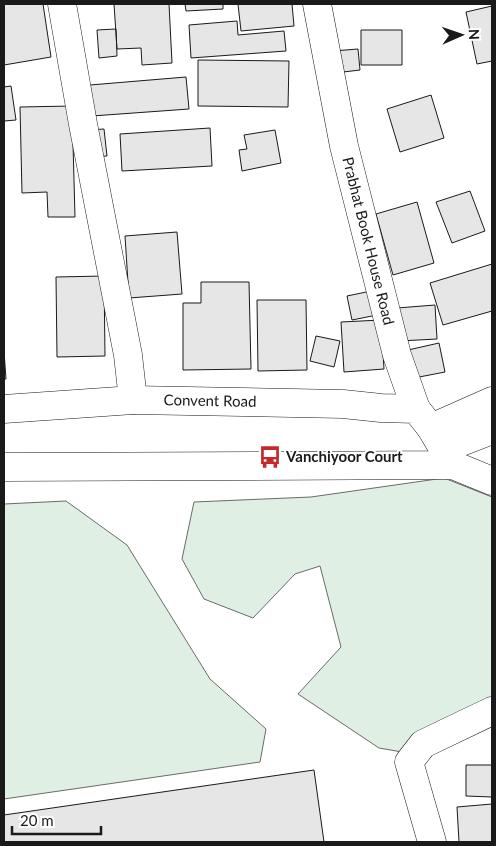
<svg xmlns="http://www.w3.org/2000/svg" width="496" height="846" font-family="Lato,sans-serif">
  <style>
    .green { fill: #e0efe3; stroke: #6a6a6a }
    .building { fill: #e6e6e6; stroke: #1a1a1a }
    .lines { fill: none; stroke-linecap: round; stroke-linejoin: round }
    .minor-casing { stroke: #1a1a1a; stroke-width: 29 }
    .major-casing { stroke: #1a1a1a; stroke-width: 29 }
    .minor { stroke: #fff; stroke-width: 28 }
    .major { stroke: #fff; stroke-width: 28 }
    .labels { text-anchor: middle; stroke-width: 4; stroke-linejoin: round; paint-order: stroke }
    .street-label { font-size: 15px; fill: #1a1a1a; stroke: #fff }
    .poi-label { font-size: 15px; font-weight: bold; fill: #1a1a1a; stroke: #fff; text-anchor: start }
  </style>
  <rect width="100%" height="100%" fill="#fff"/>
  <!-- green -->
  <path class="green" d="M444,478l48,19v211l-67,48 -46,-8 -81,-54 43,-47 -21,-81 -25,8 -42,44 -49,-19 -22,-40 12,-57 117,-5z
    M66,501l61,44 83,134 56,50 -6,33 -256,37v-295z"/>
  <!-- building -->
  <path class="building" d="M4,4h39l8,53 -47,8z
    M114,4h55l3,59 -30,2 -1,-17 -24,1z
    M185,4h38v5l-37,2z
    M238,4h54l2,22 -53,5z
    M492,6v55l-15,3 -11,-52z
    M237,21l1,14 46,-4 2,20 -95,7 -2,-33z
    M116,29l1,27 -18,2 -2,-28z
    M361,30h41v35h-41z
    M358,49l2,21 -25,3 -2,-22z
    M198,60l91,1 -1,46 -90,-1z
    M186,77l3,32 -97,7 -2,-31z
    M11,86l5,34 -12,1v-34z
    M431,95l13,43 -44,14 -13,-43z
    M72,106l3,111h-27l-1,-25 -25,1 -2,-86z
    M210,128l2,38 -90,5 -2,-37z
    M104,129l3,27 -16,1 -2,-27z
    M275,130l6,33 -39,8 -3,-21 8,-1 -3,-14z
    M470,191l15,40 -33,12 -16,-41z
    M417,202l17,61 -41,12 -17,-61z
    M177,232l5,62 -53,4 -4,-62z
    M492,264v47l-49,14 -13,-42z
    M104,276l1,80 -48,1 -1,-80z
    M201,282h48l2,87 -68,1v-67h18z
    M371,291l6,24 -25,5 -5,-24z
    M257,300h49l1,70 -49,1z
    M435,305l2,34 -38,2 -2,-33z
    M381,320l3,49 -40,3 -3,-50z
    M316,336l24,5 -6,26 -24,-6z
    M439,343l6,29 -31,6 -6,-28z
    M4,351l2,28h-2z
    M466,765h26v32l-26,-1z
    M314,770l10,72h-320v-27z
    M492,804v38h-33l-2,-35z"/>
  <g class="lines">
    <defs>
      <path id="minor" d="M62,4l21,120 45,231 5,45
        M317,4l27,142 53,209 19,54
        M431,428l61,-27
        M443,449l49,-19
        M432,842l-23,-80 14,-18 69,-33"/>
      <path id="major" d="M4,409l129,-9 210,4 38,4 35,1 15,19 22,37
        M4,467l449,-2 39,16"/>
    </defs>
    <!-- minor casing -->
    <use href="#minor" class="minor-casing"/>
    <!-- major casing -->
    <use href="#major" class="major-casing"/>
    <!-- minor -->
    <use href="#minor" class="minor"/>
    <!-- major -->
    <use href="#major" class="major"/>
  </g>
  <!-- icons -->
  <defs>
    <symbol id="bus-bare" viewBox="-9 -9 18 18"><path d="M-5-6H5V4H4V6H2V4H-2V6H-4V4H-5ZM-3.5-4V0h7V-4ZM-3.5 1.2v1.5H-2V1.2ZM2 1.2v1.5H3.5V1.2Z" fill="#c62828" stroke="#fff" stroke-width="2.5" paint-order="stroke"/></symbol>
  </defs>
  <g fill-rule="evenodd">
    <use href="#bus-bare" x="254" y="441" width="32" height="32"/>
  </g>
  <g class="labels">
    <!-- street labels -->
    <g class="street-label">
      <text transform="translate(368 241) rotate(76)" y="5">Prabhat Book House Road</text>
      <text transform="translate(210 401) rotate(1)" y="5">Convent Road</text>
    </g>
    <!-- poi labels -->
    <g class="poi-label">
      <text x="286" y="462">Vanchiyoor Court</text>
    </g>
  </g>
  <!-- border -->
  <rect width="496" height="846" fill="none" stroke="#1a1a1a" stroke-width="10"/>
  <!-- north arrow -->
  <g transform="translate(461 35) rotate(88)" stroke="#ffffff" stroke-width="4" paint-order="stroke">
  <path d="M0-4L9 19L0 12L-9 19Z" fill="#1a1a1a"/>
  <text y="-8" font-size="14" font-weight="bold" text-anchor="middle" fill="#1a1a1a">N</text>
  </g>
  <!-- scale -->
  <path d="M12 826v8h89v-8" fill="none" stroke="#1a1a1a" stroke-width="2.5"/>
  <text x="20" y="826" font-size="15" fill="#1a1a1a" stroke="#ffffff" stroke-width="4" paint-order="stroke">20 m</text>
</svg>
